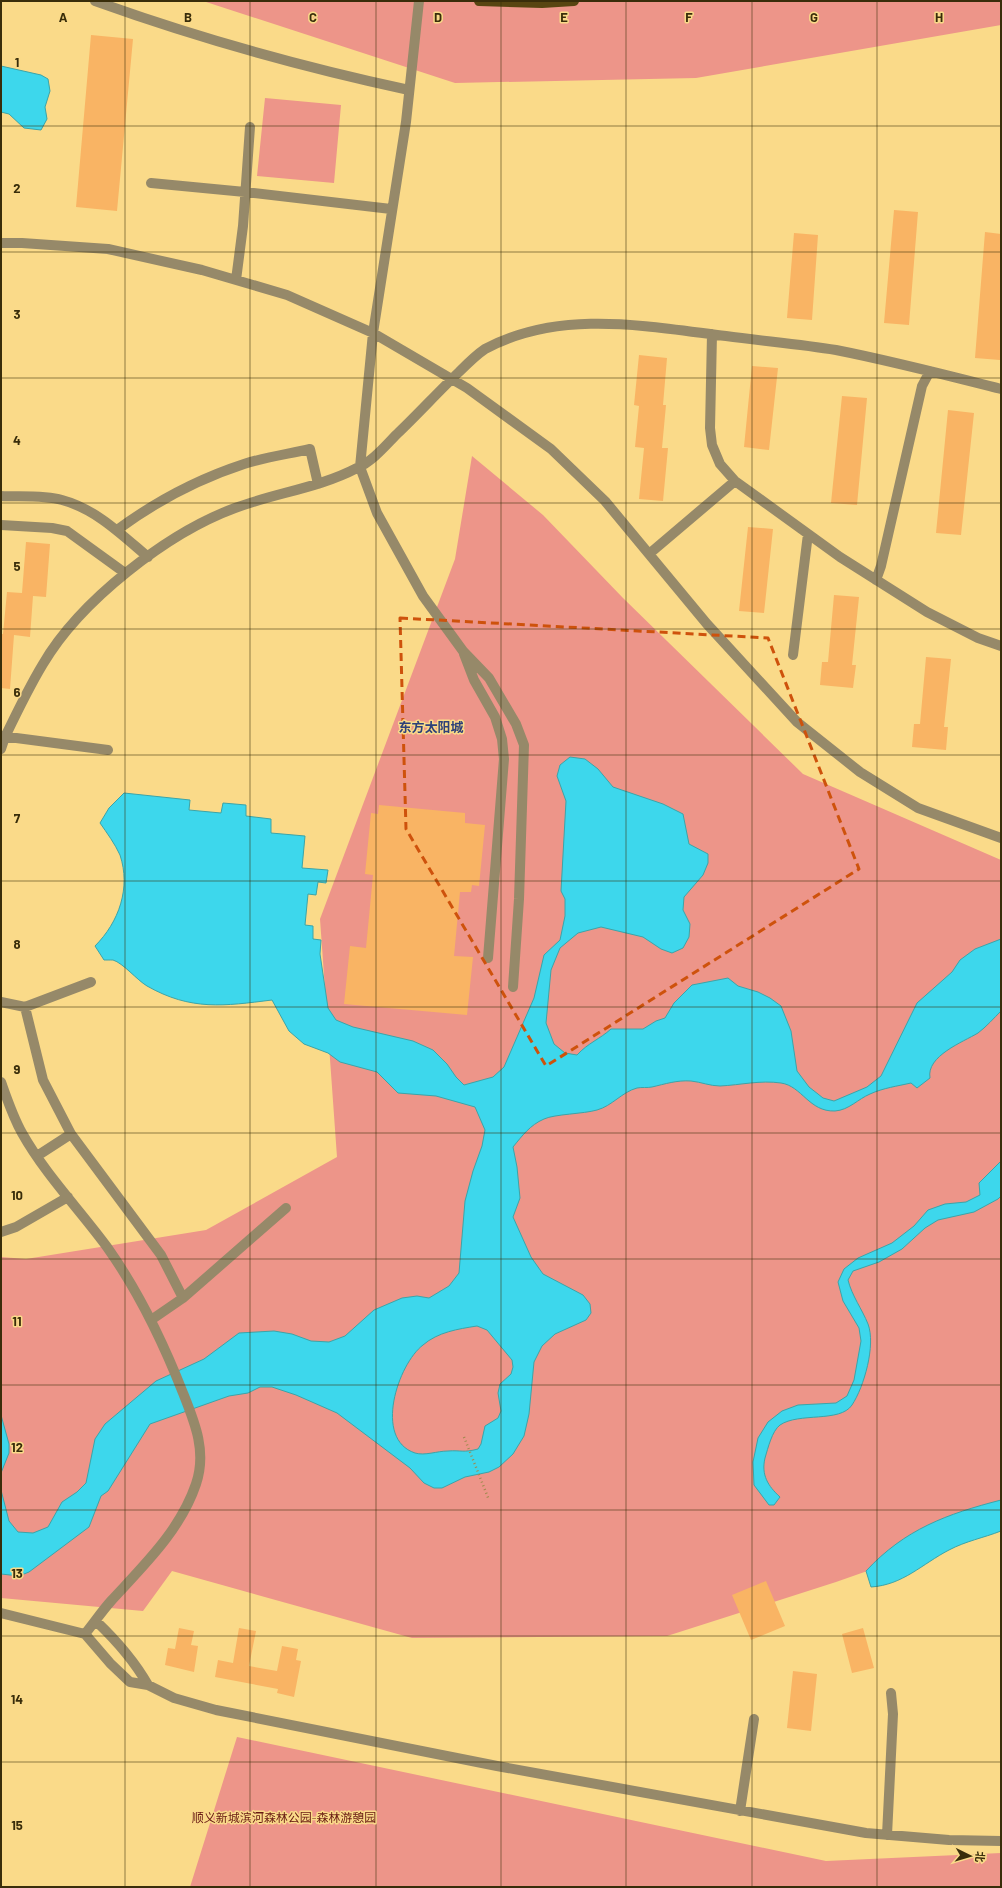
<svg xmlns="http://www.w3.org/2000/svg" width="1002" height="1888" font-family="Barlow,'Noto Sans SC',sans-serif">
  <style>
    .green { fill: #ed9589 }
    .water { fill: #3dd7ec; stroke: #3ca4a8; fill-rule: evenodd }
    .building { fill: #f9b464 }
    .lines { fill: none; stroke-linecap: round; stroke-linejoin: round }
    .path { stroke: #a18a4f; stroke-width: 2.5; stroke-dasharray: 1 3; stroke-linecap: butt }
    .minor { stroke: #968969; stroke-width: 10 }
    .major { stroke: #584511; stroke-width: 10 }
    .marked { fill: none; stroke: #ce520c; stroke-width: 3; stroke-dasharray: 8 5; stroke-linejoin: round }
    .grid { fill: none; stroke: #392d0a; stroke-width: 1; stroke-opacity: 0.55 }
    .labels { text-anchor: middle; stroke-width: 3; stroke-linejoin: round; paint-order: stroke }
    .park-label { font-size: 12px; fill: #681913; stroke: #fada89 }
    .neighbourhood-label { font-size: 13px; font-weight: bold; fill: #2e4079; stroke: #fada89 }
    .grid-label { font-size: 13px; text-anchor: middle; font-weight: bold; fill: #392d0a; stroke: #fada89; stroke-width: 3; stroke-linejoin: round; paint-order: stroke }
  </style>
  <rect width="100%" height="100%" fill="#fada89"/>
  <!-- green -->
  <path class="green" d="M203,1h798v24l-305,53 -241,5z
    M265,98l76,7 -7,78 -77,-7z
    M472,456l71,59 80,83 180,176 198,86v664l-165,58 -169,54 -255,2 -240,-67 -29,40 -142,-13v-341l25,2 180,-29 131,-73 -17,-238 135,-360z
    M237,1737l589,124 175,-8v34h-811z"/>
  <!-- water -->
  <path class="water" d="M1,66l40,9 7,4 2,12 -5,16 2,12 -6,11 -17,-2 -15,-14 -8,-2z
    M570,757l15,2 13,10 15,18 50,17 20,10 6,30 19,10v9l-5,12 -19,22 -1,13 7,14 -1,13 -6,11 -11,5 -11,-4 -18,-12 -42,-10 -23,6 -18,15 -9,22 -5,53 8,21 11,9 12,2c11,-12 23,-16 34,-26h32l13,-8 9,-3 9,-15 18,-18 36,-7 10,8 20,6 12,6 11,8 10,25 6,40 12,16 9,7 5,4 11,3 33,-14 14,-11 36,-73 35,-31 8,-12 15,-11 26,-10v72c-7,7 -15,16 -23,22 -15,9 -52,23 -48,45l-13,10 -6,-5c-13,3 -28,5 -41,11 -12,5 -21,16 -35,17 -26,1 -33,-25 -54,-28 -21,-3 -40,2 -61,3 -10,0 -19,-4 -29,-5 -14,-1 -26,3 -39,6 -5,1 -10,0 -15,1 -15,4 -25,18 -40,22 -14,4 -42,4 -53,9 -14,6 -22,17 -31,28l4,20 3,31 -7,19 18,40 12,17 40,21 7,9 1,9 -5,7 -31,14 -13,12 -8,16 -5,52 -5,22 -11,18 -14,13 -10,5 -24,5 -23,11h-8l-10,-5 -14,-15 -73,-55 -41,-18 -24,-8h-12l-12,6 -19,3 -79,28 -42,67 -7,5 -12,31 -60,45 -10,4 -18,-2v-84l8,31 9,11 15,1 15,-6 14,-25 15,-10 9,-9 9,-44 10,-15 51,-43 48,-22 35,-26 35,-2 18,3 19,7 18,1 16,-6 29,-26 28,-12 15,-2 12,2 20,-12 10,-13 6,-72 8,-30 9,-25 3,-16 -10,-23 -39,-11 -38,-3 -21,-21 -37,-10 -12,-9 -24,-9 -15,-13 -17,-31c-48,6 -81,11 -125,-14 -10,-6 -24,-23 -34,-26 -3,0 -7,0 -9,0l-9,-14c24,-24 36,-58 25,-91 -5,-11 -13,-22 -20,-32l9,-15 15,-15 66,7 -1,10 32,3 2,-10 23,2v11l25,3v14l34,3 -3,32 26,2 -2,13 -8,-1 -2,13 -8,-1 -3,31 8,1v13l8,1 -1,14 8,54 8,12 17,7 60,14 20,9 14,14 9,13 8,8 29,-8 11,-10 30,-69 10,-43 16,-15 5,-24v-17l-4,-8 5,-90 -9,-25 3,-11zM477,1326l10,4 25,30 1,7 -2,7 -11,10 -2,9 3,18 -3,7 -13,8 -4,18 -3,5c-15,4 -17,1 -30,2 -11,0 -23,5 -33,2 -42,-14 -17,-89 8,-108 15,-13 35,-16 54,-19z
    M1001,1161v35l-3,3 -24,13 -36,8 -13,8 -23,21 -23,13 -26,9 -5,9c4,16 14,29 20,44 8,21 -4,63 -16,81 -12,18 -53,7 -72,20 -8,6 -12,23 -15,33 -4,17 3,28 15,39l-6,8h-5l-15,-20 -1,-23 5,-24 10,-16 14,-11 16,-6 38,-2 11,-7 7,-16 7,-39 -2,-13 -16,-27 -5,-19 6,-13 14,-11 34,-15 22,-17 14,-16 17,-6 21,-2 14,-7 -1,-12z
    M1,1415l8,29v9l-8,20z
    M1001,1500v31c-18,7 -35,10 -52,19 -27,14 -46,35 -78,37l-5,-16c39,-42 81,-57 135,-71z"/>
  <!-- building -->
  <path class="building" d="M91,35l42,4 -16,172 -41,-4z
    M894,210l24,2 -9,113 -25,-2z
    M985,232l16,2 -1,126 -25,-2z
    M794,233l24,2 -6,85 -25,-2z
    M639,355l28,3 -4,47h3l-4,43h6l-5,53 -24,-2 5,-51 -9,-1 4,-41 -5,-1z
    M752,366l26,2 -9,82 -25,-3z
    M842,396l25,2 -10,107 -26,-2z
    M948,410l26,3 -13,122 -25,-2z
    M748,527l25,2 -9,84 -25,-2z
    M26,542l24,2 -4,53 -13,-1 -3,41 -16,-2 -4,54 -9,-1v-54h2l4,-42 15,1z
    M834,595l25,2 -7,68h4l-3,23 -33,-3 2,-23h6z
    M926,657l25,2 -7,68h4l-2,23 -34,-3 2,-23h6z
    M379,805l86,8v10l20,2 -6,61 -7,-1 -1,7h-11l-6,64 19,1 -6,58 -123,-11 6,-58 16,2 7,-73 -8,-1 6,-61 7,1z
    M766,1581l19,45 -34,14 -19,-45z
    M179,1628l15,3 -3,14 7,1 -4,26 -29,-7 3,-17 7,1z
    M239,1628l17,3 -7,35 28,5 5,-25 16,3 -2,11 5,1 -7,36 -17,-4 1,-4 -63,-12 3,-17 15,3z
    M863,1628l11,40 -22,5 -10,-39z
    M793,1671l24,3 -6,57 -24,-3z"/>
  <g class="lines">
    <!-- path -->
    <path class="path" d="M464,1437l25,63"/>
    <!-- minor -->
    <path class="minor" d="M95,1c103,37 207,66 314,89
      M419,1l-13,121 -33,211 -13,134 17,46 46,83 40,55 26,27 27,46 8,21 -5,154 -6,88
      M151,183l94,9 146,17
      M1,243h21l86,6 94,21 85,25 86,38 94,55 84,61 54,52 102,123 90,98 63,50 58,36 83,30
      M236,280l7,-54 7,-99
      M712,334l-2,94 2,17 8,19 15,17 105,76 87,55 51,26 23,8
      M1,496c18,1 43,-1 61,4 34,9 60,35 86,57
      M1,525l51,3 15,3 58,42
      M117,530c38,-28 81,-51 127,-66 21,-7 44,-10 66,-15l8,35
      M649,554l86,-73
      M876,580l5,-14 41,-180 8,-15
      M464,654l10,26 21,37 7,22 2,20 -16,199
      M793,655l15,-121
      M1,736l107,14
      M1,749l4,-12c12,-25 24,-50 38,-73 37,-63 124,-131 192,-156 40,-15 84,-20 122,-40 16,-7 28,-22 40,-34 21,-20 41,-42 62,-62 8,-8 17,-17 26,-23 75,-40 160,-23 241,-13 36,5 74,8 110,14 56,11 110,25 165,39
      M1,1002l24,5 66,-25
      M25,1007l18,73 28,54 90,121 22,43
      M1,1082c6,17 12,35 21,51 23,41 57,76 85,114 32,45 56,95 76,146 12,30 24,59 13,91 -16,47 -52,81 -85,117 -9,10 -17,22 -26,33
      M37,1156l34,-22
      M1,1232l15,-5 52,-30
      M151,1320l32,-22 103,-90
      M1,1613l84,21 25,29 20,19 18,3 26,13 42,12 281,56 369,67 83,7 52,1
      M96,1621c20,19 38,39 52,64
      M740,1811l14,-92
      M887,1835l6,-121 -2,-21"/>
    <!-- major -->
    <path class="major" d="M479,1l63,2 32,-2"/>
  </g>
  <!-- marked area -->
  <path class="marked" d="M400,618l368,20 91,231 -313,197 -140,-237z"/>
  <!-- grid -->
  <path class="grid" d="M125,1v1886M250,1v1886M376,1v1886M501,1v1886M626,1v1886M752,1v1886M877,1v1886M1,126h1000M1,252h1000M1,378h1000M1,503h1000M1,629h1000M1,755h1000M1,881h1000M1,1007h1000M1,1133h1000M1,1259h1000M1,1385h1000M1,1510h1000M1,1636h1000M1,1762h1000"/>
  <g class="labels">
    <!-- park labels -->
    <g class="park-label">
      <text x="284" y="1822">顺义新城滨河森林公园-森林游憩园</text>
    </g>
    <!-- neighbourhood labels -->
    <g class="neighbourhood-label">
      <text x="431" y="732">东方太阳城</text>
    </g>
  </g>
  <g class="grid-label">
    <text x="63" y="22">A</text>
    <text x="188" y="22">B</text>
    <text x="313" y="22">C</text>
    <text x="438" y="22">D</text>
    <text x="564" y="22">E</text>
    <text x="689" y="22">F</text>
    <text x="814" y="22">G</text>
    <text x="939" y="22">H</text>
    <text x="17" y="67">1</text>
    <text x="17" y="193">2</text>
    <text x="17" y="319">3</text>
    <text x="17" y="445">4</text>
    <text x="17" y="571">5</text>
    <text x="17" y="697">6</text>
    <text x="17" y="823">7</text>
    <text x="17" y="949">8</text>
    <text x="17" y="1074">9</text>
    <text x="17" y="1200">10</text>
    <text x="17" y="1326">11</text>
    <text x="17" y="1452">12</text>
    <text x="17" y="1578">13</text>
    <text x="17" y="1704">14</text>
    <text x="17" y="1830">15</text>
  </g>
  <!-- border -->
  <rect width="1002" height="1888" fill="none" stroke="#392d0a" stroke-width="4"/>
  <!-- north arrow -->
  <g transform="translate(970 1856) rotate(95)" stroke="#fada89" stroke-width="3" paint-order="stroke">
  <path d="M0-3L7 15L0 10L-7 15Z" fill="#392d0a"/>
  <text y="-6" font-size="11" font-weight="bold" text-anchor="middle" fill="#392d0a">北</text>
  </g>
</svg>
